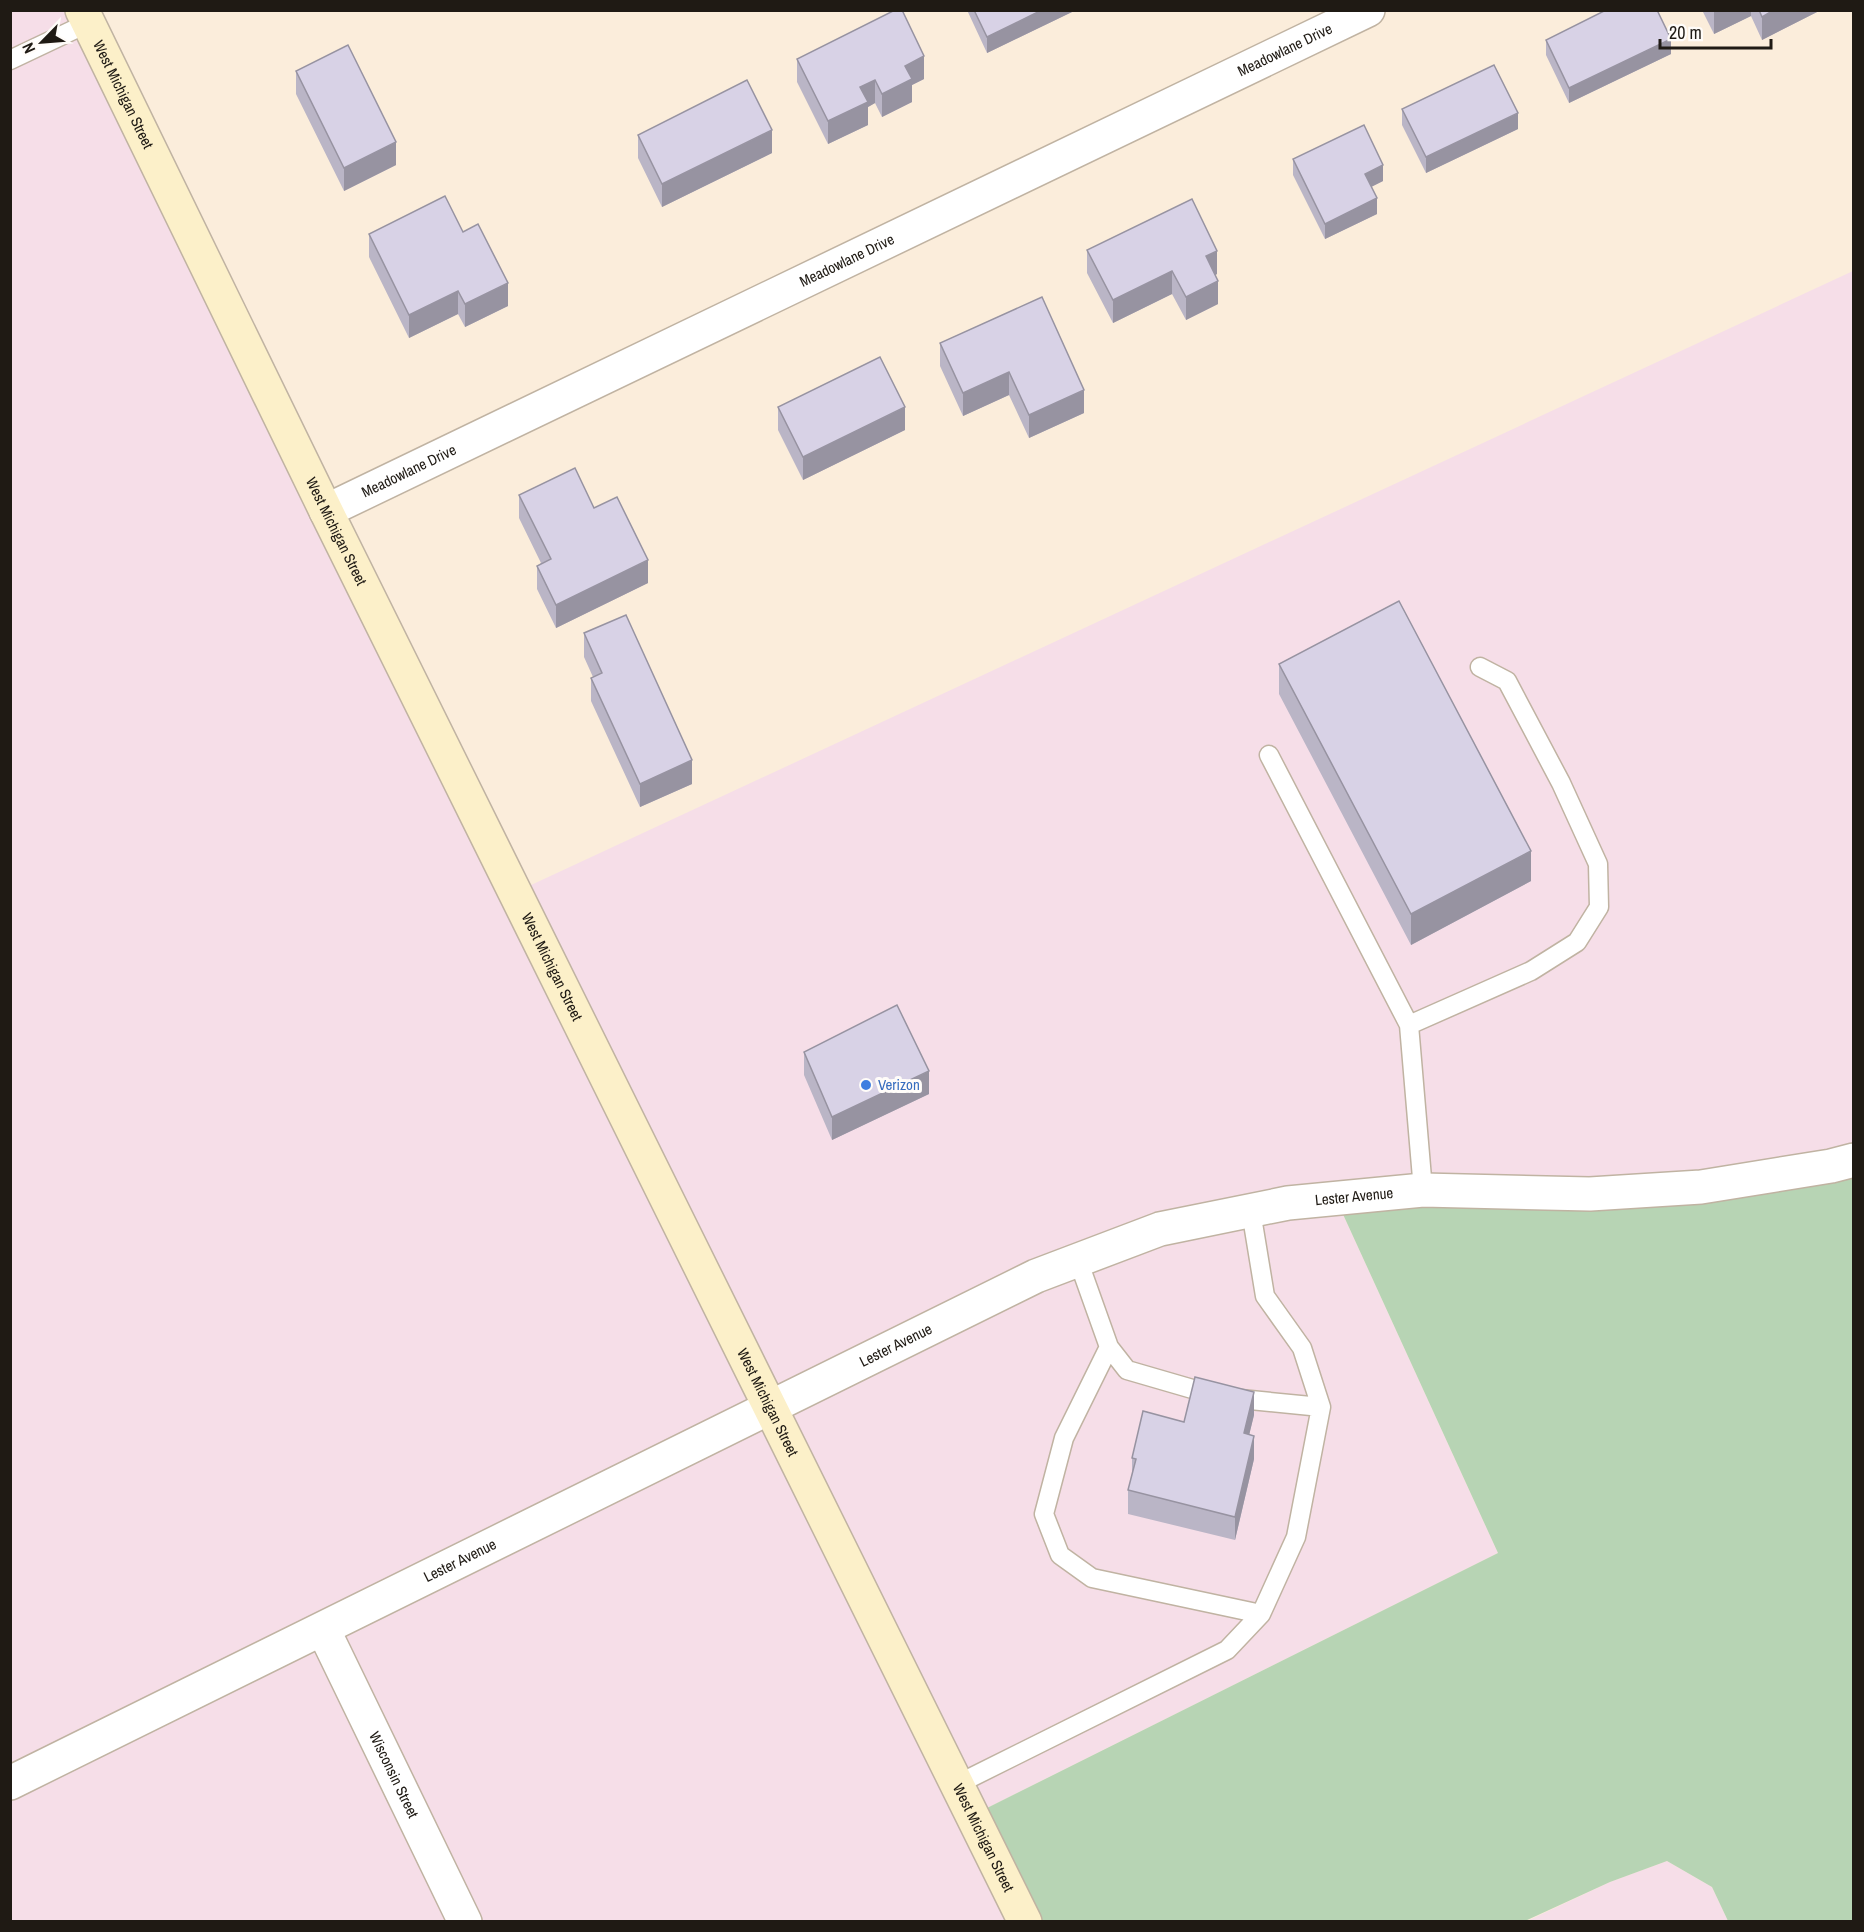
<svg xmlns="http://www.w3.org/2000/svg" width="1864" height="1932" font-family="'Archivo Narrow',sans-serif">
  <style>
    .commercial { fill: #f6dee8 }
    .green { fill: #b7d4b4 }
    .lines { fill: none; stroke-linecap: round; stroke-linejoin: round }
    .service-casing { stroke: #c0b3a2; stroke-width: 21 }
    .minor-casing { stroke: #c0b3a2; stroke-width: 36 }
    .secondary-casing { stroke: #c0b3a2; stroke-width: 36 }
    .service { stroke: #fff; stroke-width: 18 }
    .minor { stroke: #fff; stroke-width: 33 }
    .secondary { stroke: #fcf0c9; stroke-width: 33 }
    .wall { fill: #bab5c6 }
    .shaded-wall { fill: #9793a1 }
    .building { fill: #d8d2e6; stroke: #9793a1; stroke-width: 1.5 }
    .shop-dot { fill: #3f7fe0; stroke: #fffcf9; stroke-width: 2 }
    .labels { text-anchor: middle; stroke-width: 6; stroke-linejoin: round; paint-order: stroke }
    .street-label { font-size: 15px; fill: #1f1a14; stroke: #fffcf9 }
    .shop-label { font-size: 15px; fill: #366cbe; stroke: #fffcf9; text-anchor: start }
  </style>
  <rect width="100%" height="100%" fill="#fbeddb"/>
  <!-- commercial -->
  <path class="commercial" d="M11,11h71l434,881 1337,-621v889l-517,39 162,354 -525,262 52,106 -1014,1z
    M1667,1861l45,26 16,34 -203,1 85,-40z"/>
  <!-- green -->
  <path class="green" d="M1853,1160v761h-125l-16,-34 -45,-26 -57,21 -85,39h-500l-52,-106 525,-262 -162,-354z"/>
  <g class="lines">
    <defs>
      <path id="service" d="M10,60l78,-37
        M1269,755l140,270 14,165
        M1409,1025l122,-54 46,-29 22,-35 -1,-43 -37,-81 -54,-102 -27,-14
        M1078,1260l31,87 18,23 93,27 101,10
        M1109,1347l-45,91 -20,76 16,41 32,23 169,36
        M958,1784l269,-134 34,-36 35,-77 25,-130 -19,-59 -37,-52 -14,-85"/>
      <g id="minor">
        <path id="s1" d="M326,511l1042,-501"/>
        <path id="s2" d="M323,1629l142,293"/>
        <path id="s3" d="M10,1783l1026,-507 124,-47 128,-26 135,-13 167,4 111,-7 130,-21 23,-6"/>
      </g>
      <g id="secondary">
        <path id="s4" d="M82,10l244,501 699,1411"/>
      </g>
    </defs>
    <!-- service casing -->
    <use href="#service" class="service-casing"/>
    <!-- minor casing -->
    <use href="#minor" class="minor-casing"/>
    <!-- secondary casing -->
    <use href="#secondary" class="secondary-casing"/>
    <!-- service -->
    <use href="#service" class="service"/>
    <!-- minor -->
    <use href="#minor" class="minor"/>
    <!-- secondary -->
    <use href="#secondary" class="secondary"/>
  </g>
  <!-- wall -->
  <path class="wall" d="M967,10h105v2l-85,41z
    M1702,10h119l-59,30 -11,-24 -37,18z
    M1546,40l125,14 -102,49 -23,-48z
    M797,59l127,20 -12,6v17l-30,15 -7,-14 -7,4v18l-40,19 -31,-62z
    M296,71l100,94 -52,26 -48,-97z
    M1402,109l116,20 -92,44 -24,-48z
    M638,135l134,18 -110,54 -24,-49z
    M1293,159l90,22 -12,6 6,27 -52,25 -32,-64z
    M463,232l45,74 -43,21 -7,-13 -49,24 -40,-81v-23z
    M1087,250l130,24 -2,1 3,29 -32,16 -14,-26 -59,29 -26,-50z
    M1042,297l42,116 -55,25 -20,-43 -46,21 -23,-50v-23z
    M778,407l127,23 -102,50 -25,-50z
    M519,495l75,13 54,75 -92,45 -19,-39v-23l4,-3 -22,-45z
    M584,633l108,151 -52,23 -49,-106v-23l2,-1 -9,-20z
    M1279,664l252,217 -120,64 -132,-251z
    M804,1052l125,42 -97,46 -28,-65z
    M1254,1415l-5,20 5,24 -19,81 -107,-26v-24l4,-16v-16l52,-36z"/>
  <!-- shaded-wall -->
  <path class="shaded-wall" d="M1042,10h30v2l-85,41v-16z
    M1715,10h36v6l-37,18v-23z
    M1774,10h47l-59,30v-23z
    M1671,39v15l-102,49v-15z
    M924,56v23l-12,6v17l-30,15v-23l23,-28z
    M875,80v23l-7,4v18l-40,19v-23l32,-34z
    M1518,113v16l-92,44v-16z
    M772,130v23l-110,54v-23z
    M396,142v23l-52,26v-23z
    M1383,165v16l-18,9v-16z
    M1377,198v16l-52,25v-15z
    M1217,251v23l-11,6v-24z
    M1172,271v23l-59,29v-23z
    M1218,281v23l-32,16v-23z
    M508,283v23l-43,21v-23z
    M458,291v23l-49,24v-23z
    M1009,372v23l-46,21v-23z
    M1084,390v23l-55,25v-23z
    M905,407v23l-102,50v-23z
    M648,560v23l-92,45v-23z
    M692,760v24l-52,23v-23z
    M1531,851v30l-120,64v-31z
    M929,1071v23l-97,46v-23z
    M1254,1392v23l-10,41v-23z
    M1254,1436v23l-19,81v-23z"/>
  <!-- building -->
  <path class="building" d="M895,10h7l22,46 -19,10 7,13 -30,15 -7,-14 -15,7 8,15 -40,19 -31,-62z
    M974,10h68l-55,27z
    M1606,10h51l14,29 -102,49 -23,-48z
    M1759,10h15l-12,7z
    M348,45l48,97 -52,26 -48,-97z
    M1494,65l24,48 -92,44 -24,-48z
    M747,80l25,50 -110,54 -24,-49z
    M1364,125l19,40 -18,9 12,24 -52,26 -32,-65z
    M445,196l18,36 15,-8 30,59 -43,21 -7,-13 -49,24 -40,-81z
    M1192,199l25,52 -11,5 12,25 -32,16 -14,-26 -59,29 -26,-50z
    M1042,297l42,93 -55,25 -20,-43 -46,21 -23,-50z
    M880,357l25,50 -102,50 -25,-50z
    M575,468l19,40 23,-11 31,63 -92,45 -19,-39 14,-7 -32,-64z
    M1399,601l132,250 -120,63 -132,-250z
    M626,615l66,145 -52,24 -49,-106 11,-5 -18,-40z
    M897,1005l32,66 -97,46 -28,-65z
    M1195,1377l59,15 -10,41 10,3 -19,81 -107,-27 8,-31 -4,-1 11,-47 41,11z"/>
  <!-- markers -->
  <circle class="shop-dot" cx="866" cy="1085" r="6"/>
  <g class="labels">
    <!-- street labels -->
    <g class="street-label">
      <text dy="5" stroke="none"><textPath href="#s1" startOffset="1064">Meadowlane Drive</textPath></text>
      <text dy="5" stroke="none"><textPath href="#s4" startOffset="94">West Michigan Street</textPath></text>
      <text dy="5" stroke="none"><textPath href="#s1" startOffset="578">Meadowlane Drive</textPath></text>
      <text dy="5" stroke="none"><textPath href="#s1" startOffset="92">Meadowlane Drive</textPath></text>
      <text dy="5" stroke="none"><textPath href="#s4" startOffset="580">West Michigan Street</textPath></text>
      <text dy="5" stroke="none"><textPath href="#s4" startOffset="1066">West Michigan Street</textPath></text>
      <text dy="5" stroke="none"><textPath href="#s3" startOffset="1474">Lester Avenue</textPath></text>
      <text dy="5" stroke="none"><textPath href="#s3" startOffset="988">Lester Avenue</textPath></text>
      <text dy="5" stroke="none"><textPath href="#s4" startOffset="1552">West Michigan Street</textPath></text>
      <text dy="5" stroke="none"><textPath href="#s3" startOffset="502">Lester Avenue</textPath></text>
      <text dy="5" stroke="none"><textPath href="#s2" startOffset="162">Wisconsin Street</textPath></text>
      <text dy="5" stroke="none"><textPath href="#s4" startOffset="2038">West Michigan Street</textPath></text>
    </g>
    <!-- shop labels -->
    <g class="shop-label">
      <text x="878" y="1090">Verizon</text>
    </g>
  </g>
  <!-- border -->
  <rect width="1864" height="1932" fill="none" stroke="#1f1a14" stroke-width="24"/>
  <!-- north arrow -->
  <g transform="translate(42 42) rotate(245)" stroke="#fffcf9" stroke-width="4.5" paint-order="stroke">
  <path d="M0-4.5L10 22L0 15L-10 22Z" fill="#1f1a14"/>
  <text y="-9" font-size="16" font-weight="bold" text-anchor="middle" fill="#1f1a14">N</text>
  </g>
  <!-- scale -->
  <path d="M1660 39v9h111v-9" fill="none" stroke="#1f1a14" stroke-width="3"/>
  <text x="1669" y="39" font-size="18" fill="#1f1a14" stroke="#fffcf9" stroke-width="4.5" paint-order="stroke">20 m</text>
</svg>
